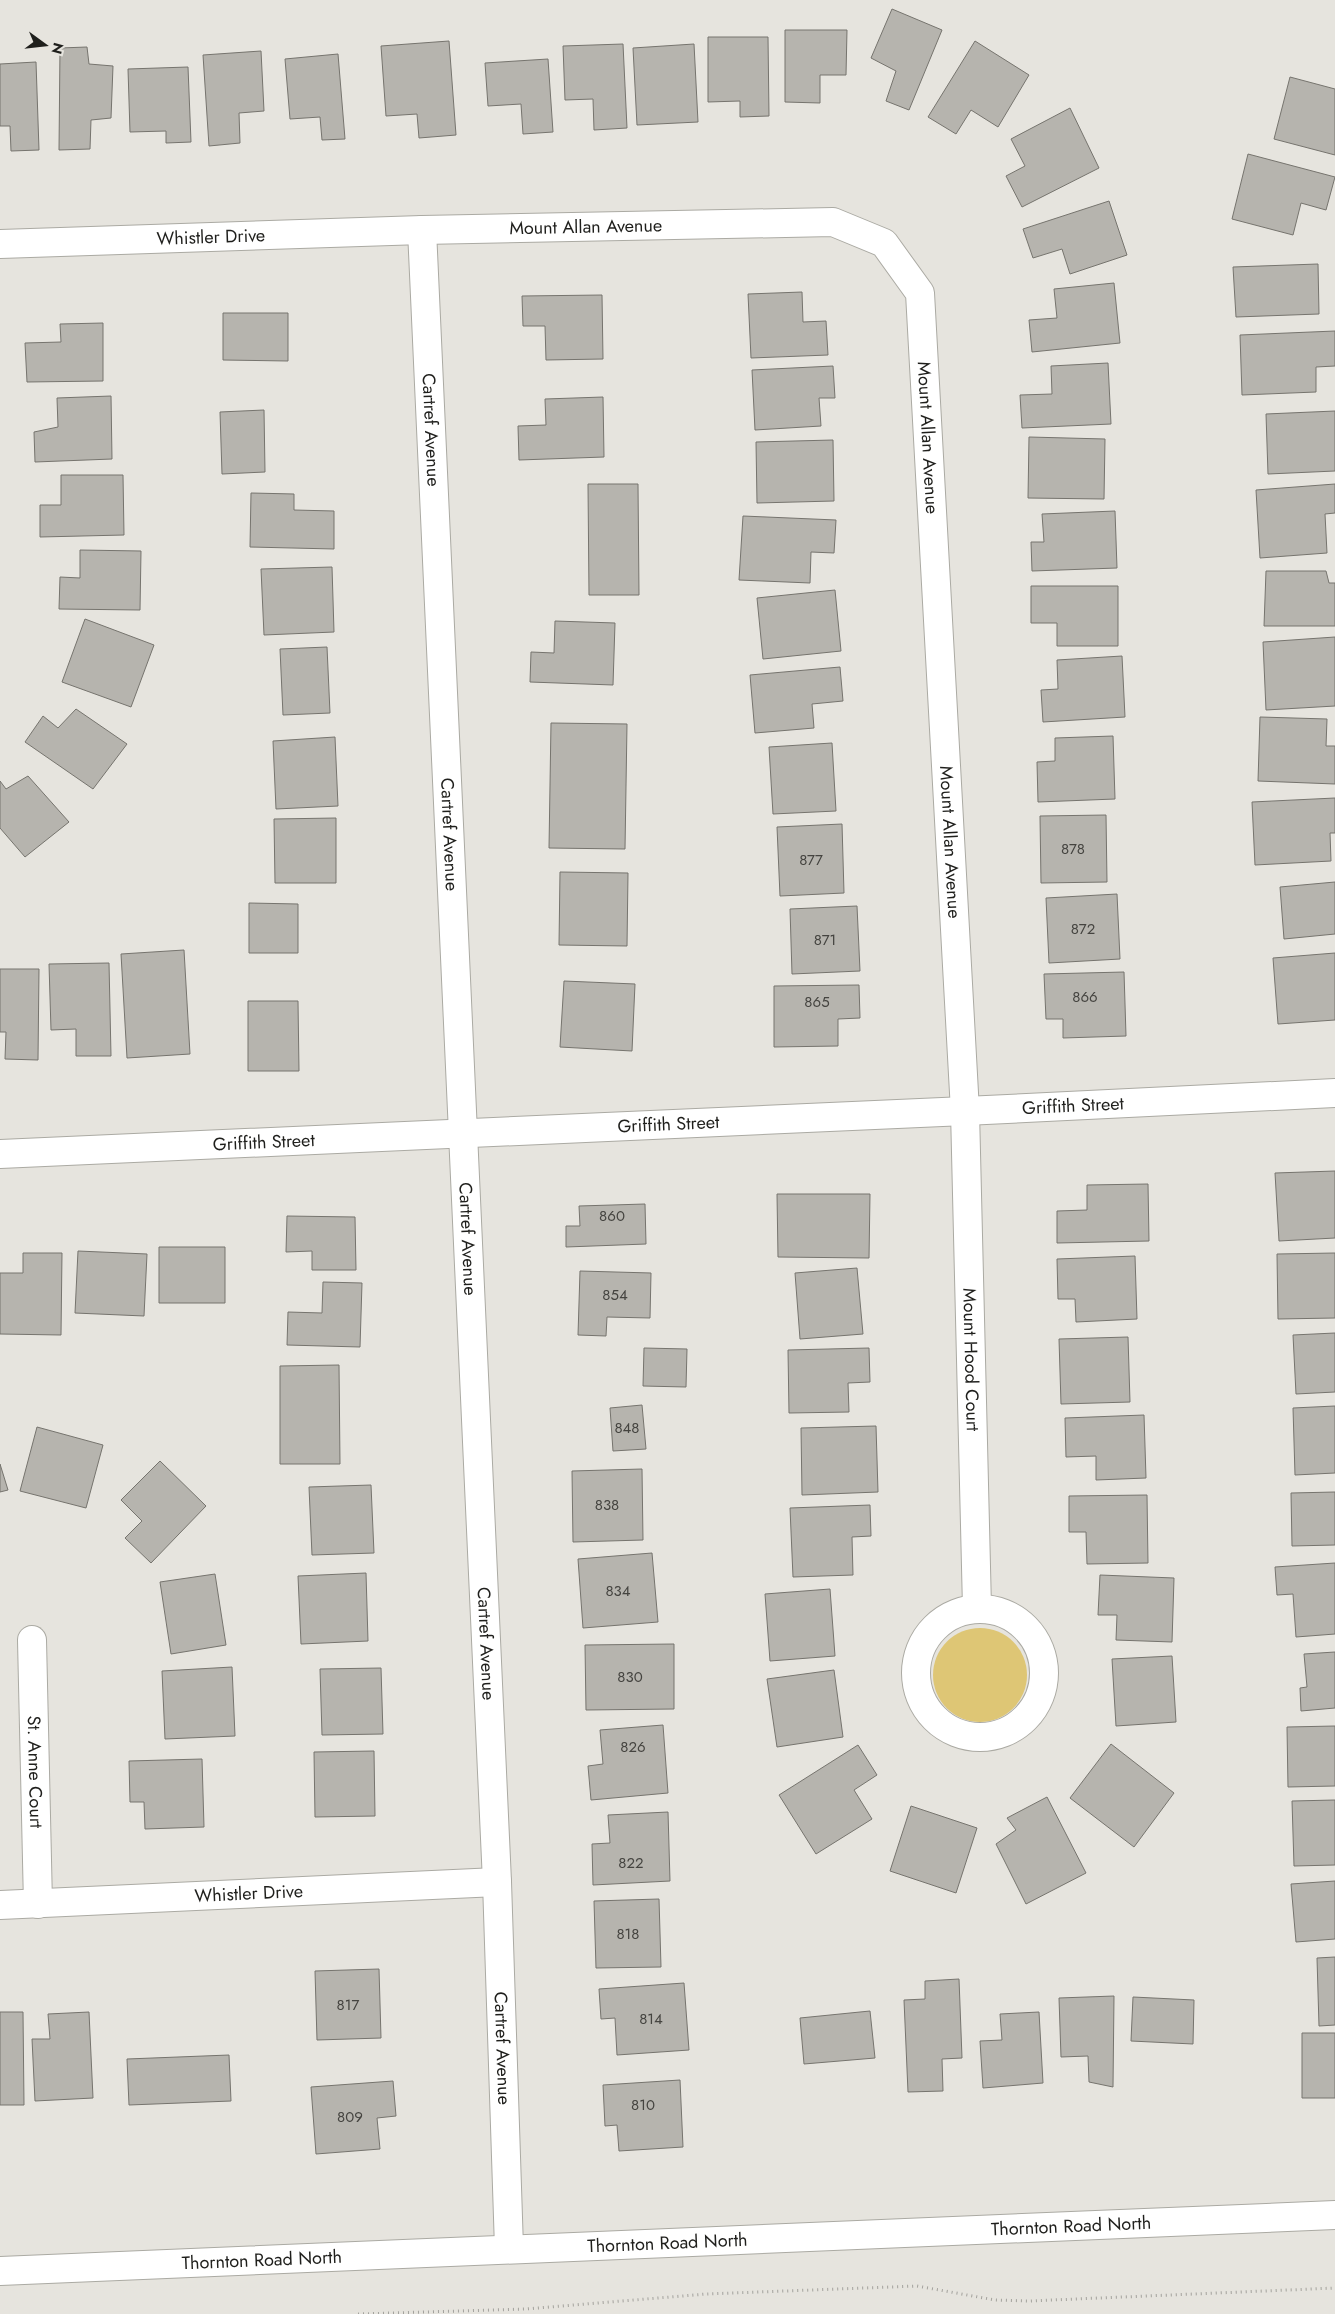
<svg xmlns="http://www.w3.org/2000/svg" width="1335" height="2314" font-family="Jost,sans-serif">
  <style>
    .green { fill: #dec675 }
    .building { fill: #b6b4ae; stroke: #76746e }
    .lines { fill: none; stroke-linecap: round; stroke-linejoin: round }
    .minor-casing { stroke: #abaaa3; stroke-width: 30 }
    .secondary-casing { stroke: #abaaa3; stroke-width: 30 }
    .path { stroke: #a2a19c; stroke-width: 3; stroke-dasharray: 1 4; stroke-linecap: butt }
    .minor { stroke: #fff; stroke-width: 28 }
    .secondary { stroke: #fff; stroke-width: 28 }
    .labels { text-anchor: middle; stroke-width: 4.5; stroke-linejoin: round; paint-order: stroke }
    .number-label { font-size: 15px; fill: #454440 }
    .street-label { font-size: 18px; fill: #1f1f1c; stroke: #e6e4de }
  </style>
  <rect width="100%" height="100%" fill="#e6e4de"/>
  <!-- green -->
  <path class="green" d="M933 1675a47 47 0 1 1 94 0a47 47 0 1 1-94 0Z"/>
  <!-- building -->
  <path class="building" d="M892,9l50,21 -33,80 -23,-9 10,-30 -25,-13z
    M785,30h62l-1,45h-26v28l-35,-1z
    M708,37h60l1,79 -29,1v-16l-32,1z
    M449,41l7,94 -37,3 -2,-24 -31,2 -5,-70z
    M975,41l54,34 -31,52 -27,-17 -15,24 -28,-17z
    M623,44l4,84 -33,2 -1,-31 -28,1 -2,-54z
    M694,44l4,78 -61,3 -4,-77z
    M87,47l2,17 24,2 -2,52 -20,2 -1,29 -31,1 1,-102z
    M261,51l3,60 -25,2 1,30 -31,3 -6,-91z
    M338,54l7,85 -23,1 -2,-23 -30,2 -5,-60z
    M548,59l5,73 -30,2 -2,-30 -33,2 -3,-43z
    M36,62l3,88 -28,1 -1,-25h-10v-62z
    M188,67l3,75 -25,1v-12l-36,1 -2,-63z
    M1290,77l45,12v66l-61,-16z
    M1070,108l29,60 -77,39 -16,-31 19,-10 -14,-27z
    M1248,154l87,23 -9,33 -25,-7 -8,32 -61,-16z
    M1109,201l18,54 -57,19 -8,-25 -29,9 -10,-29z
    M1318,264l1,50 -83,3 -3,-50z
    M1114,283l6,60 -88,9 -3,-32 28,-2 -3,-29z
    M802,292l1,30 23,-1 2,34 -77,3 -3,-64z
    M602,295l1,64 -57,1 -1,-34h-22l-1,-30z
    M223,313h65v48l-65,-1z
    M103,323v58l-76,1 -2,-39 36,-1 -1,-18z
    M1335,331v35l-19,1v25l-74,3 -2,-60z
    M1108,363l3,61 -89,4 -2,-33 32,-1 -1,-28z
    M833,366l2,32h-16l2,28 -66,4 -3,-60z
    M111,396l1,63 -77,3 -1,-30 24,-5 -1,-29z
    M603,397l1,60 -85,3 -1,-34 28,-1 -1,-26z
    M264,410l1,62 -43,2 -2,-62z
    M1335,411v60l-67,3 -2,-60z
    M1029,437l76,2 -1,60 -76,-1z
    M833,440l1,61 -77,2 -1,-61z
    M61,475h62l1,60 -84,2v-32h21z
    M588,484h50l1,111h-50z
    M1335,484v29l-10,1 2,39 -67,5 -4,-68z
    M251,493l43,1v16l40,1v38l-84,-2z
    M1115,511l2,57 -85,3 -1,-29h13l-2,-28z
    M743,516l93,4 -2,33 -23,-1 -1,31 -71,-3z
    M80,550l61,1 -1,59 -81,-1 1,-32 20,1z
    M332,567l2,65 -70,3 -3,-66z
    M1266,571h60l3,12h6v43h-71z
    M1031,586h87v60h-61v-23h-26z
    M835,590l6,61 -78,8 -6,-61z
    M85,619l69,26 -23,62 -69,-25z
    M555,621l60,2 -2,62 -83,-3 1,-30 23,1z
    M1335,637v69l-69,4 -3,-68z
    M327,647l3,66 -47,2 -3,-66z
    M1122,656l3,61 -82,5 -2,-32 17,-1 -1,-29z
    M840,667l3,34 -31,3 2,24 -59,5 -5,-58z
    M76,709l51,35 -34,45 -68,-47 18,-26 15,12z
    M1260,717l67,2 -1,27h9v38l-77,-3z
    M551,723l76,1 -2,125 -76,-1z
    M1113,736l2,63 -77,3 -1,-40 18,-1v-23z
    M335,737l3,69 -62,3 -3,-68z
    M832,743l4,68 -63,3 -4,-67z
    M28,776l41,46 -44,35 -25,-29v-47l6,8z
    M1335,798v35h-5l1,28 -76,4 -3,-63z
    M1106,815l1,67 -66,1 -1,-67z
    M336,818v65h-61l-1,-64z
    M842,824l2,69 -64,3 -3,-69z
    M560,872l68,1 -1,73 -68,-1z
    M1335,882v52l-51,5 -4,-52z
    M1117,894l3,65 -71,4 -3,-65z
    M249,903l49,1v49h-49z
    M857,906l3,65 -68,3 -2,-65z
    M184,950l6,104 -63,4 -6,-104z
    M1335,953v67l-57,4 -5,-66z
    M109,963l2,93h-35v-27l-25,1 -2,-66z
    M0,969h39l-1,91 -33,-1 1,-27h-6z
    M1124,972l2,64 -63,2v-19h-17l-2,-45z
    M564,981l71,3 -3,67 -72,-4z
    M859,985l1,33 -22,1v27l-64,1v-61z
    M248,1001h50l1,70h-51z
    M1335,1171v67l-56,3 -4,-68z
    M1148,1184l1,57 -92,2v-32l30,-1v-25z
    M777,1194h93l-1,64 -91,-1z
    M645,1204l1,40 -80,3v-21h14l-1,-20z
    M287,1216l68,1 1,53h-44v-19l-26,1z
    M159,1247h66v56h-66z
    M78,1251l69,3 -3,62 -69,-3z
    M23,1253h39l-1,82 -61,-1v-61h23z
    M1335,1253v65l-57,1 -1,-65z
    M1135,1256l2,63 -61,3 -1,-23h-17l-1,-40z
    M857,1268l6,66 -63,5 -5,-66z
    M580,1271l71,2 -1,45 -43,-1 -1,19 -28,-1z
    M323,1282l39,1 -2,64 -73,-2 1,-33 34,1z
    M1335,1333v59l-39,2 -3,-59z
    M1128,1337l2,65 -69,2 -2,-65z
    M644,1348l43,1 -1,38 -43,-1z
    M869,1348l1,34 -22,1 1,29 -60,1 -1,-63z
    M339,1365l1,99h-60v-98z
    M642,1405l4,44 -33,2 -3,-43z
    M1335,1406v67l-40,2 -2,-67z
    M1144,1415l2,63 -50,2v-24l-30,1 -1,-39z
    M876,1426l2,66 -76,3 -1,-67z
    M37,1427l66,18 -17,63 -66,-17z
    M160,1461l46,45 -55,57 -26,-25 17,-17 -21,-21z
    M0,1464l8,26 -8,2z
    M642,1469l1,71 -70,2 -1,-71z
    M371,1485l3,68 -62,2 -3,-68z
    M1335,1492v53l-43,1 -1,-53z
    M1147,1495l1,68 -61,1 -1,-32h-17v-36z
    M870,1505l1,31 -19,1 1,38 -60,2 -3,-69z
    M652,1553l6,69 -75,6 -5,-69z
    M1335,1563v71l-39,3 -3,-43 -16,1 -2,-28z
    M366,1573l2,68 -67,3 -3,-68z
    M215,1574l11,71 -55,9 -11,-72z
    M1100,1575l74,3 -2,64 -56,-2 1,-25h-19z
    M830,1589l5,67 -65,5 -5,-67z
    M674,1644v65l-88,1 -1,-65z
    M1335,1652v56l-34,3 -1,-23 7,-1 -3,-33z
    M1172,1656l4,66 -60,4 -4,-67z
    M232,1667l3,69 -70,3 -3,-68z
    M381,1668l2,66 -61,1 -2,-66z
    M834,1670l9,67 -66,10 -10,-68z
    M663,1725l5,68 -77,7 -3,-34 15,-2 -3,-34z
    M1335,1726v60l-47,1 -1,-60z
    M1111,1744l63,49 -40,54 -64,-49z
    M858,1745l19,30 -23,15 18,29 -56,35 -37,-59z
    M374,1751l1,65 -60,1 -1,-65z
    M202,1759l2,68 -59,2 -1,-27h-14l-1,-41z
    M1047,1797l39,76 -60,31 -30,-60 20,-14 -9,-12z
    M1335,1800v65l-41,1 -2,-65z
    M911,1806l66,22 -21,65 -66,-22z
    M668,1812l2,69 -77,4 -1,-41 18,-1 -2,-28z
    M1335,1881v58l-39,3 -5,-58z
    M659,1899l2,68 -65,1 -2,-67z
    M1335,1957v68l-16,1 -2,-68z
    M379,1969l2,69 -64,2 -2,-69z
    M959,1979l3,79 -20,1 1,32 -35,1 -4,-92 21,-1v-18z
    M684,1983l5,67 -72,5 -2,-37 -14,1 -2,-30z
    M1114,1996l-1,91 -24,-5 -1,-26 -27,1 -2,-59z
    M1133,1997l61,3 -1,44 -62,-3z
    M870,2011l5,47 -71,6 -4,-46z
    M0,2012h23l1,93h-24z
    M89,2012l4,86 -58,3 -3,-62h18l-2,-25z
    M1039,2012l4,71 -60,5 -3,-47 22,-1 -2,-26z
    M1302,2033h33v65h-33z
    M229,2055l2,46 -102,4 -2,-46z
    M680,2080l3,67 -64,4 -2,-26 -12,1 -2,-41z
    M393,2081l3,35 -19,2 3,31 -64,5 -5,-67z"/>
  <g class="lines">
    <defs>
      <g id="minor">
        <path id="s1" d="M422,230l75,1652 12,366"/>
        <path id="s2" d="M0,244l422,-14 411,-8 51,21 36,50 45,818 12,497"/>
        <path id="s3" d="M0,1154l965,-43 370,-18"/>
        <circle cx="980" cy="1673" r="64"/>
        <path id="s4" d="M32,1640l6,264"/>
        <path id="s5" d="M0,1905l497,-23"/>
      </g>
      <g id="secondary">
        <path id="s6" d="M0,2271l1335,-56"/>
      </g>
    </defs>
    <!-- minor casing -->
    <use href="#minor" class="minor-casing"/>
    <!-- secondary casing -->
    <use href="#secondary" class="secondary-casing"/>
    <!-- path -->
    <path class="path" d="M358,2314l168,-5 180,-15 211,-8 78,14 34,1 306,-13"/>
    <!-- minor -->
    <use href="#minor" class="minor"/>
    <!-- secondary -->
    <use href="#secondary" class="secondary"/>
  </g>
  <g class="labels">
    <!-- number labels -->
    <g class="number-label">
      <text x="1073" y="854">878</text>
      <text x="811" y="865">877</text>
      <text x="1083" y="934">872</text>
      <text x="825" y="945">871</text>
      <text x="1085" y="1002">866</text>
      <text x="817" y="1007">865</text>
      <text x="612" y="1221">860</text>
      <text x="615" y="1300">854</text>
      <text x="627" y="1433">848</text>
      <text x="607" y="1510">838</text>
      <text x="618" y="1596">834</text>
      <text x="630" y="1682">830</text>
      <text x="633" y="1752">826</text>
      <text x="631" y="1868">822</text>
      <text x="628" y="1939">818</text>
      <text x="348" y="2010">817</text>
      <text x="651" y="2024">814</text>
      <text x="643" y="2110">810</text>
      <text x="350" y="2122">809</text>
    </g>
    <!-- street labels -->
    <g class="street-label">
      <text dy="6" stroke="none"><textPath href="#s2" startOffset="586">Mount Allan Avenue</textPath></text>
      <text dy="6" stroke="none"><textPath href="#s2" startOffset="211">Whistler Drive</textPath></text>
      <text dy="6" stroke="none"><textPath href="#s1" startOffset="200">Cartref Avenue</textPath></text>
      <text dy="6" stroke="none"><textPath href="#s2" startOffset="1095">Mount Allan Avenue</textPath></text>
      <text dy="6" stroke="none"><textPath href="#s1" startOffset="605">Cartref Avenue</textPath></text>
      <text dy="6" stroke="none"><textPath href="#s2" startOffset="1500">Mount Allan Avenue</textPath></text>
      <text dy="6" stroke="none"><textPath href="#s3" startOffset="1074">Griffith Street</textPath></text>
      <text dy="6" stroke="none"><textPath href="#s3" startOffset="669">Griffith Street</textPath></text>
      <text dy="6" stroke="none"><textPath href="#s3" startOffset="264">Griffith Street</textPath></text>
      <text dy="6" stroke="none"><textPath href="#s1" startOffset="1010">Cartref Avenue</textPath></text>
      <text dy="6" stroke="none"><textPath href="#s2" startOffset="2018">Mount Hood Court</textPath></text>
      <text dy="6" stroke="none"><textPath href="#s1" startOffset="1415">Cartref Avenue</textPath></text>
      <text dy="6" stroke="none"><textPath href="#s4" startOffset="132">St. Anne Court</textPath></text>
      <text dy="6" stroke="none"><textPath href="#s5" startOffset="249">Whistler Drive</textPath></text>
      <text dy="6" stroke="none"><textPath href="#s1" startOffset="1820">Cartref Avenue</textPath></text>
      <text dy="6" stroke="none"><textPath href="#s6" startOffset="1072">Thornton Road North</textPath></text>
      <text dy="6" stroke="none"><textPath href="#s6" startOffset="668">Thornton Road North</textPath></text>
      <text dy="6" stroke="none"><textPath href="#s6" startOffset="262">Thornton Road North</textPath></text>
    </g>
  </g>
  <!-- north arrow -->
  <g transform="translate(45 45) rotate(105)" stroke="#e6e4de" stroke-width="4" paint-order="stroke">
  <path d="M0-4L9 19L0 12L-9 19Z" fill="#1f1f1c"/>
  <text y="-8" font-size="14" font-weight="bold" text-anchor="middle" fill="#1f1f1c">N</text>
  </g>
</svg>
